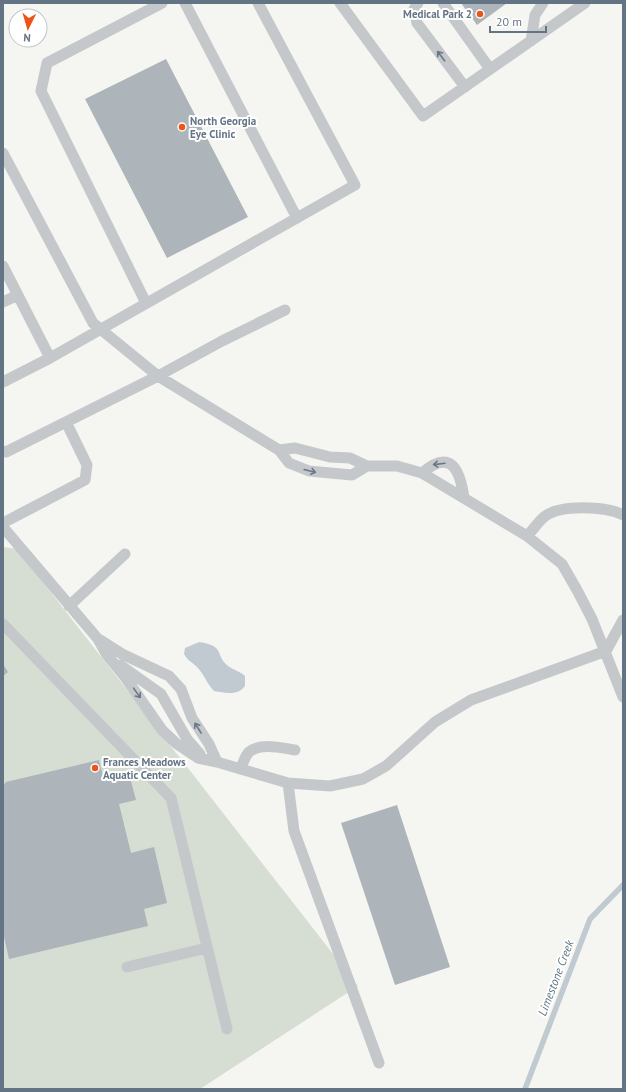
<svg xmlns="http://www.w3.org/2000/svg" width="626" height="1092" font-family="'PT Sans',sans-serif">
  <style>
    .green { fill: #d6ddd2 }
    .water { fill: #c0cad0 }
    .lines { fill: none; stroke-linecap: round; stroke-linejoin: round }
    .stream { stroke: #c0cad0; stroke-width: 5.5 }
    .building { fill: #adb4ba }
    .service { stroke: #c5c8cb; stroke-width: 11 }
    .oneway { stroke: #687888 }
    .poi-dot { fill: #ed541a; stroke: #fff; stroke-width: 1.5 }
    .labels { text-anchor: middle; stroke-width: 4; stroke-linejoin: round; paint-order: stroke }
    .poi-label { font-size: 11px; font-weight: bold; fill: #637484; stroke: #fff; text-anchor: start }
    .water-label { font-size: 12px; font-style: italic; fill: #5e7782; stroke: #fff }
  </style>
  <rect width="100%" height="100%" fill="#f5f6f1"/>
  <!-- green -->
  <path class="green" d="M3,547l14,2 341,437 -158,103h-197z"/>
  <!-- water -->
  <path class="water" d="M199,642c27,4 15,12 29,24 5,4 12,5 17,10v10c-7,10 -20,7 -31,5 -7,-7 -10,-17 -17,-24 -5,-5 -10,-7 -13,-13l1,-6z"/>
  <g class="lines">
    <!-- stream -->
    <path class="stream" d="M525,1089l65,-170 33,-34"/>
  </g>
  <!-- building -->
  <path class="building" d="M461,3h46l-30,22z
    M166,59l82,158 -81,41 -82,-159z
    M3,664l5,8 -5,4z
    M99,760l5,20 25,-6 7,26 -17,4 12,49 23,-6 13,56 -23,6 4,17 -139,33 -6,-27v-146l3,-4z
    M397,805l53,162 -55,18 -54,-162z"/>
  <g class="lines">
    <!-- service -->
    <path class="service" d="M185,3l112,215
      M340,3l83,113 162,-113
      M418,3l-4,6 3,14 48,64
      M443,3l47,66
      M531,41l4,-26 8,-12
      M3,153l90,170 65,53 121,74 10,13 20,8 43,4 15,-9
      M3,266l47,92 -47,24
      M3,302l15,-7
      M146,303l-105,-212 6,-28 115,-60
      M50,358l305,-173 -97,-182
      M279,450l16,-2 35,9 20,1 17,8h30l25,7 105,63 35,28 15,26 15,29 31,78
      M3,451l3,1 152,-76 64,-35 63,-31
      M422,473c29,-25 38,-3 42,25
      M3,523l82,-43 2,-15 -21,-43
      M3,527l95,112 9,16 18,22 37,53 15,14 21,14 19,4 71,21
      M527,536c6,-6 11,-14 17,-19 16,-13 62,-11 79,-2
      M69,606l56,-52
      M3,624l168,174 56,231
      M100,640l22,14 47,22 12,13 11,29 17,26 8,18
      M120,665l41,29 26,45 13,15
      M240,769c3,-5 5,-13 9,-17 12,-10 33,-4 46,-2
      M127,967l80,-19
      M379,1063l-85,-232 -6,-48 42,3 33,-7 23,-13 49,-44 36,-22 135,-49 17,-31"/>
  </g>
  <!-- one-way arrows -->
  <defs><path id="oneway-shaft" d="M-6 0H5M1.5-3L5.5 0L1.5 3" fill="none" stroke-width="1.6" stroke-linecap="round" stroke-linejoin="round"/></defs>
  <g class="oneway">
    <use href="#oneway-shaft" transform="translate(441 56) rotate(-127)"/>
    <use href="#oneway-shaft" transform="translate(439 464) rotate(173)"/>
    <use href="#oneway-shaft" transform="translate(310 471) rotate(14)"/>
    <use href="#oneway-shaft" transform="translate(137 693) rotate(55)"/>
    <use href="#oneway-shaft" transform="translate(198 728) rotate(-122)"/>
  </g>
  <!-- markers -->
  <g class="poi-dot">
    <circle cx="480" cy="14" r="4"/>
    <circle cx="182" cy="127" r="4"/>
    <circle cx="95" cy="768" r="4"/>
  </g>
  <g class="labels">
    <!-- poi labels -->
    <g class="poi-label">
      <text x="472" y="18" text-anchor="end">Medical Park 2</text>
      <text x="190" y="125">North Georgia<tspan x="190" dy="13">Eye Clinic</tspan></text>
      <text x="103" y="766">Frances Meadows<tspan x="103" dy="13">Aquatic Center</tspan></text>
    </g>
    <!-- water labels -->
    <g class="water-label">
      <text transform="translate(556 978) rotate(-69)" y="4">Limestone Creek</text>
    </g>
  </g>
  <!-- border -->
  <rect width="626" height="1092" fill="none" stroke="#637484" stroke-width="8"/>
  <!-- north arrow -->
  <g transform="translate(28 28) rotate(185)"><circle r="19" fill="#ffffff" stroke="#c1c7ce"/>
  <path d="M0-3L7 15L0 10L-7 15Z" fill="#ed541a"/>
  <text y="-6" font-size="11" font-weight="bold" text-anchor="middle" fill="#637484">N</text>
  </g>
  <!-- scale -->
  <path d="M490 26v6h56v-6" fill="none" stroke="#637484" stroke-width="2"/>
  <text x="496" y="26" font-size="12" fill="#637484" stroke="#ffffff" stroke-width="3" paint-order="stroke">20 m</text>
</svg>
